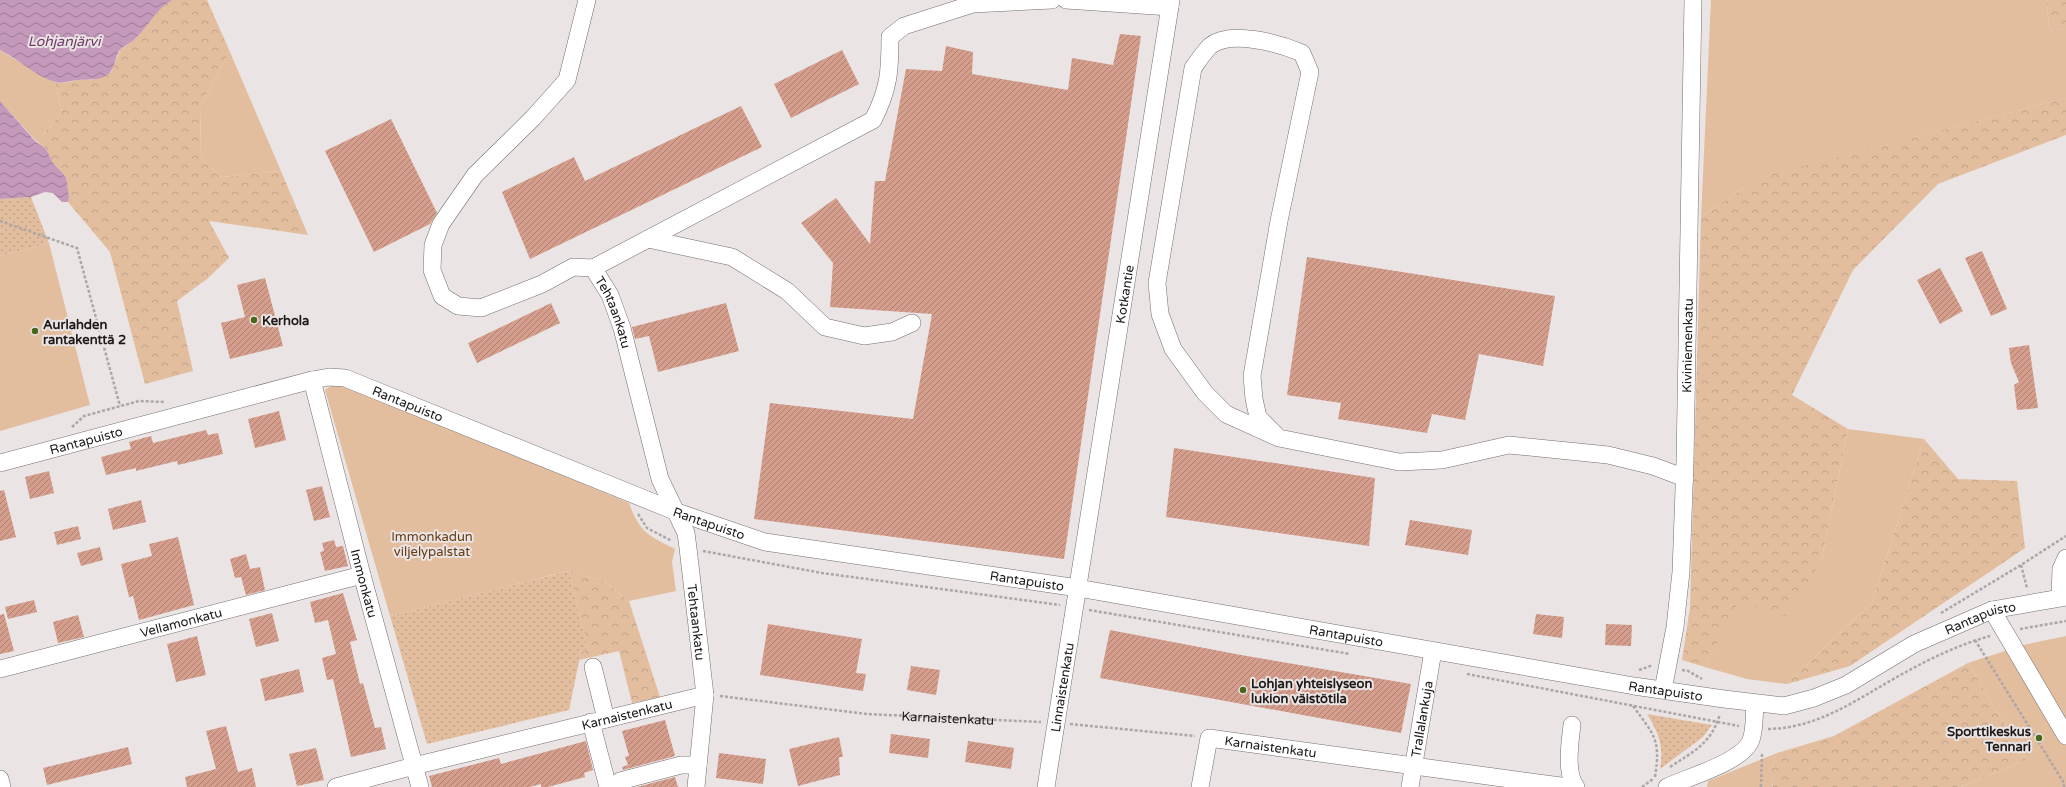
<svg xmlns="http://www.w3.org/2000/svg" width="2066" height="787" font-family="'Varela Round',sans-serif">
  <style>
    .green { fill: #e2be9f }
    .forest { fill: url(#forest-crowns) }
    .park { fill: url(#park-dots) }
    .water { fill: url(#water-waves) }
    .building { fill: url(#building-hatch) }
    .lines { fill: none; stroke-linecap: round; stroke-linejoin: round }
    .minor-casing { stroke: #756e6e; stroke-width: 18 }
    .path { stroke: #aca6a6; stroke-width: 2.5; stroke-dasharray: 3 2; stroke-linecap: butt }
    .minor { stroke: #fff; stroke-width: 17 }
    .poi-dot { fill: #49671b; stroke: #ebe4e4; stroke-width: 1.5 }
    .labels { text-anchor: middle; stroke-width: 4; stroke-linejoin: round; paint-order: stroke }
    .street-label { font-size: 13px; fill: #1c1919; stroke: #ebe4e4 }
    .poi-label { font-size: 13px; font-weight: bold; fill: #1c1919; stroke: #ebe4e4; text-anchor: start }
    .park-label { font-size: 13px; fill: #653c12; stroke: #ebe4e4 }
    .water-label { font-size: 14px; font-style: italic; fill: #703a68; stroke: #ebe4e4 }
  </style>
  <defs>
    <pattern id="forest-crowns" width="20" height="18" patternUnits="userSpaceOnUse"><rect width="20" height="18" fill="#e2be9f"/><path d="M2 6a3 3 0 1 1 6 0M12 15a3 3 0 1 1 6 0" fill="none" stroke="#c1a388"/></pattern>
    <pattern id="park-dots" width="8" height="8" patternUnits="userSpaceOnUse"><rect width="8" height="8" fill="#e2be9f"/><path d="M2 2h.1M6 6h.1" fill="none" stroke="#c1a388" stroke-width="1.8" stroke-linecap="round"/></pattern>
    <pattern id="water-waves" width="16" height="10" patternUnits="userSpaceOnUse"><rect width="16" height="10" fill="#c499bc"/><path d="M0 5q4-4 8 0t8 0" fill="none" stroke="#9e7c98"/></pattern>
    <pattern id="building-hatch" width="6" height="6" patternUnits="userSpaceOnUse"><rect width="6" height="6" fill="#d59e8c"/><path d="M-1 1l2-2M0 6l6-6M5 7l2-2" fill="none" stroke="#ac8072"/></pattern>
  </defs>
  <rect width="100%" height="100%" fill="#ebe4e4"/>
  <!-- green -->
  <path class="green" d="M1711,0h336l2,31 17,-2v69l-288,75 -36,16 -41,28z
    M0,50l37,23 18,9 7,30 -25,30 -37,-41z
    M230,52l51,119 -60,6 -21,-20 1,-53z
    M49,243l41,162 -90,26v-175z
    M339,385l24,7 266,111c11,30 19,32 46,46l-3,13 4,29 -47,10 -25,-20 -36,-10 -178,45 -65,-226 6,-4z
    M1848,429l76,10 -52,163 -85,82 -40,-5 -42,-12 34,-67 82,-38z
    M2066,636v151h-105l65,-27 -58,-97 55,-18z
    M1777,753l-7,21 3,13h-66l1,-6z"/>
  <!-- forest -->
  <path class="forest" d="M172,0h35l23,52 -29,52 -1,53 21,20 60,-6 27,64 -99,-14 20,37 -22,21 -30,22 16,70 -48,13 -35,-132 -42,-50 1,-5 -3,-20 -13,-14 -7,-14 -9,-7 25,-30 -7,-30 8,1 14,-3h15l19,-8 9,-22 16,-12 19,-24 9,-10z
    M2047,0h19v29l-17,2z
    M2066,98v37l-128,49 -85,86 -61,125 56,34 -27,133 -35,54 -47,-15 -34,66 -23,-7 8,-53 11,-390 41,-28 30,-15z
    M1924,439l34,40 59,2 8,67 -175,118 -63,18 85,-82z
    M569,571l35,10 25,20 31,96 -28,6 -13,-52 -40,9 2,-8 7,-3z
    M1968,663l58,97 -65,27h-188l-3,-13 7,-21 57,-17z"/>
  <!-- park -->
  <path class="park" d="M31,197l18,46 -49,13v-57z
    M569,571l19,78 -7,3 -12,58 -142,34 -37,-128z
    M1647,714l65,11 -9,12 -43,32c4,-24 -1,-35 -13,-55z"/>
  <!-- water -->
  <path class="water" d="M0,0h172c-16,9 -23,25 -36,38 -5,5 -13,8 -17,13 -5,9 -4,21 -15,26 -9,4 -18,2 -27,3 -8,1 -14,4 -21,2 -18,-4 -39,-24 -56,-32z
    M0,101l36,41 10,7 7,14 13,14 3,20 -1,5h-6l-9,-9 -8,-1 -14,5 -31,2z"/>
  <!-- building -->
  <path class="building" d="M1120,34l21,2 -77,523 -310,-40 16,-116 143,16 19,-105 -102,-7 3,-44 -32,-40 35,-25 34,46 5,-63h10l21,-112 36,2 4,-25 27,6 -1,22 96,16 4,-32 41,7z
    M842,50l17,34 -68,34 -17,-34z
    M741,106l21,41 -232,112 -28,-67 72,-35 11,24z
    M391,119l46,94 -7,11 -56,28 -49,-101z
    M1982,251l25,58 -16,7 -26,-58z
    M1307,257l248,39 -12,70 -64,-12 -14,66 -33,-6 -5,19 -89,-14 3,-16 -54,-8z
    M1940,268l23,43 -23,13 -23,-44z
    M265,278l18,68 -53,13 -9,-36 24,-6 -8,-32z
    M551,303l9,20 -83,40 -9,-20z
    M726,303l13,48 -81,21 -9,-36 -14,3 -3,-12z
    M2029,345l9,63 -21,2 -3,-25 5,-3 -8,-19 -2,-15z
    M279,411l7,29 -31,8 -7,-29z
    M206,430l2,5 10,-2 5,21 -45,11 -1,-4 -41,10v-3l-30,7 -5,-18 30,-8 -2,-7 22,-6 2,7z
    M1174,448l201,30 -6,68 -203,-29z
    M49,471l5,22 -24,6 -5,-22z
    M322,486l8,31 -16,4 -8,-31z
    M4,490l12,47 -16,4v-50z
    M141,500l5,22 -33,8 -5,-21z
    M1410,520l62,10 -4,25 -63,-10z
    M78,526l3,13 -24,6 -3,-13z
    M178,537l16,68 -55,15 -6,-24 -4,1 -8,-33 31,-8 -3,-12z
    M334,540l2,7 7,-1 5,20 -23,5 -5,-19 4,-1 -2,-8z
    M100,547l3,13 -22,6 -4,-13z
    M246,554l4,15 10,-2 5,23 -19,5 -5,-18 -6,1 -5,-19z
    M343,593l14,47 -7,2 10,42 3,-1 12,45 6,-1 5,22 -35,8 -18,-78 -6,1 -5,-22 14,-4 -8,-34 -13,3 -5,-21z
    M34,600l3,12 -29,7 -3,-12z
    M272,613l7,28 -23,6 -7,-28z
    M4,614l10,37 -14,3v-39z
    M1536,614l28,3 -2,21 -29,-4z
    M78,615l6,22 -26,6 -5,-21z
    M768,624l94,15 -6,34 10,1 -3,17 -103,-16z
    M1606,624l26,1 -1,21 -26,-1z
    M1110,630l131,25 170,29 -10,49 -301,-55z
    M197,636l9,39 -30,7 -9,-38z
    M911,666l29,4 -4,25 -29,-5z
    M299,669l5,23 -39,9 -5,-22z
    M665,720l10,36 -52,14 -1,-3 6,-2 -3,-8 4,-1 -7,-25z
    M226,726l12,46 14,-4 4,19h-69l-2,-10 31,-8 -10,-38z
    M891,734l39,5 -2,19 -39,-5z
    M839,737l4,20h-4l1,18 -42,11 -9,-37z
    M586,741l7,29 -9,3 1,4 -37,10h-7v-3l-11,3h-98l-3,-11 70,-18 2,6z
    M968,741l46,7 -3,21 -46,-7z
    M128,747l4,17 -85,21 -4,-17z
    M316,748l8,32 -27,6 -8,-32z
    M719,753l47,6 -3,25 -47,-6z
    M675,777l3,10h-41z"/>
  <g class="lines">
    <defs>
      <g id="minor">
        <path id="s2" d="M587,0l-20,80 -34,38 -58,57 -34,49 -8,21 -1,25 10,26 16,10 23,2 61,-24 31,-17 20,1 17,27 12,33 38,151 26,54 2,15 17,147 -9,92"/>
        <path d="M1066,0l104,7"/>
        <path d="M648,239l84,18 55,34 38,36 39,9 28,-4 20,-9"/>
        <path d="M593,268l280,-148c16,-31 17,-49 17,-83l14,-11 69,-22 79,-4"/>
        <path id="s3" d="M312,380l50,195 58,212"/>
        <path d="M1279,438l-53,-24 -21,-21 -32,-44 -13,-35 -3,-31 36,-215c5,-7 11,-16 17,-22 21,-17 70,-2 92,7l8,19 -31,149 -27,155 2,23 4,18 21,21 120,24 43,-2 67,-15 99,10 45,11 32,12"/>
        <path id="s4" d="M0,463l312,-83 17,-3 16,1 332,134 88,30 313,46 556,98 90,13 60,7 30,-8 32,-13 68,-41 78,-34 74,-13"/>
        <path d="M2060,597l1,-28 5,-11"/>
        <path d="M1992,610l74,126"/>
        <path d="M593,667l13,52"/>
        <path id="s5" d="M0,669l362,-94"/>
        <path id="s6" d="M1663,690l12,-63 6,-55 4,-110 8,-462"/>
        <path d="M591,722l17,65"/>
        <path d="M1572,725c-2,17 -7,48 4,62"/>
        <path d="M0,779l2,8"/>
        <path d="M620,781l61,-16h17"/>
        <path id="s7" d="M336,787l78,-21 291,-71"/>
        <path id="s8" d="M1046,787l125,-787"/>
        <path id="s9" d="M1200,787l9,-49 359,49"/>
        <path id="s10" d="M1410,787l23,-136"/>
        <path d="M1667,787c21,-10 76,-25 84,-47 4,-11 3,-25 4,-36"/>
      </g>
    </defs>
    <!-- minor casing -->
    <use href="#minor" class="minor-casing"/>
    <!-- path -->
    <g class="path">
      <path d="M0,221l77,27 43,158"/>
      <path d="M72,427l12,-11 55,-15 26,1"/>
      <path d="M638,514l9,14 25,13"/>
      <path d="M703,551l119,22 238,32"/>
      <path d="M2021,565l6,23"/>
      <path d="M1089,610l261,44"/>
      <path d="M1941,613l80,-48 45,-29"/>
      <path d="M2020,629l46,-8"/>
      <path d="M1975,640l89,143v4"/>
      <path d="M1639,670l14,-5"/>
      <path d="M1682,670l6,1 14,8"/>
      <path d="M1467,674l272,52"/>
      <path id="s1" d="M720,696l147,18 174,8"/>
      <path d="M1633,706c21,29 28,33 22,71"/>
      <path d="M1070,724l125,12"/>
      <path d="M1768,729c54,-1 93,-33 138,-57 27,-15 55,-28 84,-36"/>
      <path d="M1670,767c24,-16 41,-23 50,-53"/>
      <path d="M1642,787l11,-8"/>
      <path d="M1761,787l1,-34"/>
    </g>
    <!-- minor -->
    <use href="#minor" class="minor"/>
  </g>
  <!-- markers -->
  <g class="poi-dot">
    <circle cx="254" cy="320" r="4"/>
    <circle cx="35" cy="331" r="4"/>
    <circle cx="1243" cy="690" r="4"/>
    <circle cx="2039" cy="738" r="4"/>
  </g>
  <g class="labels">
    <!-- street labels -->
    <g class="street-label">
      <text dy="5" stroke="none"><textPath href="#s8" startOffset="499">Kotkantie</textPath></text>
      <text dy="5" stroke="none"><textPath href="#s2" startOffset="562">Tehtaankatu</textPath></text>
      <text dy="5" stroke="none"><textPath href="#s6" startOffset="346">Kiviniemenkatu</textPath></text>
      <text dy="5" stroke="none"><textPath href="#s4" startOffset="424">Rantapuisto</textPath></text>
      <text dy="5" stroke="none"><textPath href="#s4" startOffset="89">Rantapuisto</textPath></text>
      <text dy="5" stroke="none"><textPath href="#s4" startOffset="748">Rantapuisto</textPath></text>
      <text dy="5" stroke="none"><textPath href="#s4" startOffset="1072">Rantapuisto</textPath></text>
      <text dy="5" stroke="none"><textPath href="#s3" startOffset="210">Immonkatu</textPath></text>
      <text dy="5" stroke="none"><textPath href="#s4" startOffset="2056">Rantapuisto</textPath></text>
      <text dy="5" stroke="none"><textPath href="#s5" startOffset="187">Vellamonkatu</textPath></text>
      <text dy="5" stroke="none"><textPath href="#s2" startOffset="885">Tehtaankatu</textPath></text>
      <text dy="5" stroke="none"><textPath href="#s4" startOffset="1396">Rantapuisto</textPath></text>
      <text dy="5" stroke="none"><textPath href="#s8" startOffset="101">Linnaistenkatu</textPath></text>
      <text dy="5" stroke="none"><textPath href="#s4" startOffset="1720">Rantapuisto</textPath></text>
      <text dy="5" stroke="none"><textPath href="#s7" startOffset="300">Karnaistenkatu</textPath></text>
      <text dy="5" stroke="none"><textPath href="#s1" startOffset="229">Karnaistenkatu</textPath></text>
      <text dy="5" stroke="none"><textPath href="#s10" startOffset="69">Trallalankuja</textPath></text>
      <text dy="5" stroke="none"><textPath href="#s9" startOffset="112">Karnaistenkatu</textPath></text>
    </g>
    <!-- poi labels -->
    <g class="poi-label">
      <text x="262" y="325">Kerhola</text>
      <text x="43" y="329">Aurlahden<tspan x="43" dy="15">rantakenttä 2</tspan></text>
      <text x="1251" y="688">Lohjan yhteislyseon<tspan x="1251" dy="15">lukion väistötila</tspan></text>
      <text x="2031" y="736" text-anchor="end">Sporttikeskus<tspan x="2031" dy="15">Tennari</tspan></text>
    </g>
    <!-- park labels -->
    <g class="park-label">
      <text x="432" y="541">Immonkadun<tspan x="432" dy="15">viljelypalstat</tspan></text>
    </g>
    <!-- water labels -->
    <g class="water-label">
      <text x="64" y="46">Lohjanjärvi</text>
    </g>
  </g>
</svg>
